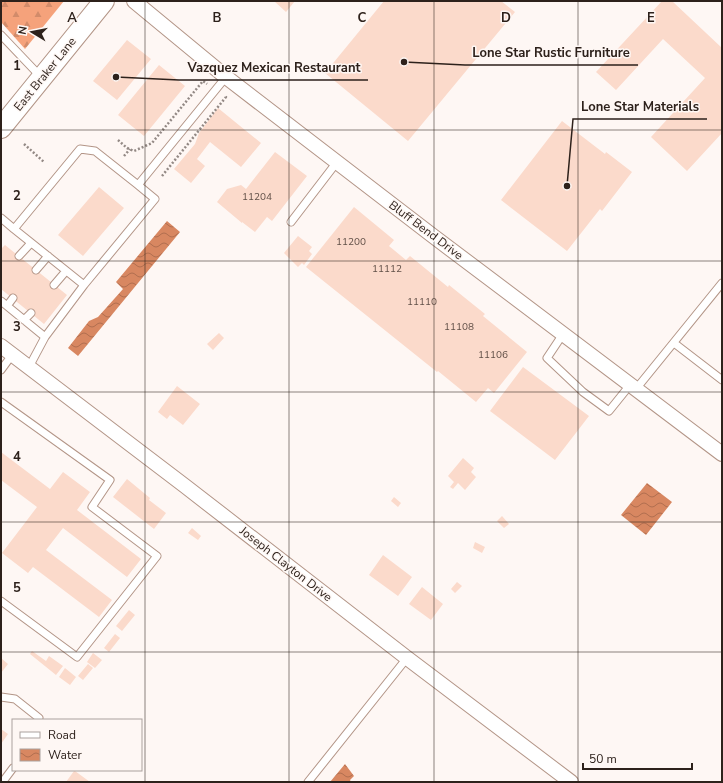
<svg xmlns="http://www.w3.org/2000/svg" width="723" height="783" font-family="'Nunito Sans',sans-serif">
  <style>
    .forest { fill: url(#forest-firs) }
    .water { fill: url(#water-waves) }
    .building { fill: #fbdacb }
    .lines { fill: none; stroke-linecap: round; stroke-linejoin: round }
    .lane-casing { stroke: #b39587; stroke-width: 9 }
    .street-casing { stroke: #b39587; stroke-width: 16 }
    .secondary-casing { stroke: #b39587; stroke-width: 22 }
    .path { stroke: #938985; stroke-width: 2.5; stroke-dasharray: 2 2; stroke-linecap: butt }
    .lane { stroke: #fff; stroke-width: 7 }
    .street { stroke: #fff; stroke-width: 14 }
    .secondary { stroke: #fff; stroke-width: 20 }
    .grid { fill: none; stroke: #2d211b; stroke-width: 1; stroke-opacity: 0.55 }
    .labels { text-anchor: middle; stroke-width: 3; stroke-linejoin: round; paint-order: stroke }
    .number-label { font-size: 10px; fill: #604f47 }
    .street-label { font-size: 12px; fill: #2d211b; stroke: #fef7f4 }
    .grid-label { font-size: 13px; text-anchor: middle; font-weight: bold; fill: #2d211b; stroke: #fef7f4; stroke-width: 3; stroke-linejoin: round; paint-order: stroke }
    .leader { fill: none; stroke: #2d211b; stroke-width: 1.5 }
    .callout-dot { fill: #2d211b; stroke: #fef7f4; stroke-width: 1.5 }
    .callout-label { font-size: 13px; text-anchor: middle; font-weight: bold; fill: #2d211b; stroke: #fef7f4; stroke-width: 3; stroke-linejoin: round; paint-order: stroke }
  </style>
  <defs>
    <pattern id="forest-firs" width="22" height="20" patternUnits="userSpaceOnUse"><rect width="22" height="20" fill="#f5a27b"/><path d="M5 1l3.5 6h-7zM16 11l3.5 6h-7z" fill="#d28b6a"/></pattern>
    <pattern id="water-waves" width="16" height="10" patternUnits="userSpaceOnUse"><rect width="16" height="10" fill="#d88761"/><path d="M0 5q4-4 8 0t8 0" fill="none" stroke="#b06e4f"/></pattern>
  </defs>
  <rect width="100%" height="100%" fill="#fef7f4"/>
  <!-- forest -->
  <path class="forest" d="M1,1h63l-39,48 -24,-27z"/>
  <!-- water -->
  <path class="water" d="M167,221l13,11 -102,124 -10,-8 21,-27 9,-4 25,-28 -7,-7z
    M647,483l25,19 -26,33 -25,-20z
    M345,764l9,12 -4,4 1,2h-21z"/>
  <!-- building -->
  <path class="building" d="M274,1h21l-9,11z
    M384,1h117l14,11 -107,129 -83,-68z
    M662,1h10l50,47v85l-35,38 -36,-34 54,-59 -42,-39 -47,51 -20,-18z
    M127,40l24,19 -34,41 -24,-19z
    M159,65l26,21 -41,50 -26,-21z
    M218,108l43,35 -20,24 -31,-25 -13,17 8,7 -14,17 -17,-14 21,-25 4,-11z
    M562,121l43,33 1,-2 26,20 -30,39 -2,-2 -33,42 -66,-51z
    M275,152l32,24 -35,45 -5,-4 -12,15 -13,-10v1l-25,-21 10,-13 14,-4 5,4z
    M99,187l25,21 -41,48 -25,-21z
    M354,207l40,33 -5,6 17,14 4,-4 38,31 1,-2 36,29 -2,2 44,36 -33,41 -6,-5 -12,14 -38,-31 -1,1 -131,-105z
    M298,236l14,11 -3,4 3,3 -8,11 -2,-2 -4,4 -14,-14z
    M5,245l62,50 -23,29 -43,-35v-40z
    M219,333l5,5 -11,12 -6,-6z
    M523,367l66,49 -34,44 -65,-49z
    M177,386l23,18 -17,21 -13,-10 -3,4 -9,-7z
    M1,452l49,37 13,-17 27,20 -13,18 64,49 -14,18 -64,-49 -17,22 66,50 -13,17 -66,-50 -5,6 -26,-20 35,-46 -36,-27z
    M463,458l11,10 -3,4 5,5 -11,13 -7,-7 -5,6 -3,-2 4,-5 -6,-6z
    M127,479l23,19 -1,2 17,13 -12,16 -41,-32z
    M394,497l7,6 -3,4 -7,-6z
    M502,516l7,8 -5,4 -7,-7z
    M192,528l9,8 -3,4 -10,-7z
    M475,542l10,5 -3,6 -9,-5z
    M383,555l29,22 -14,19 -29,-21z
    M457,582l5,4 -7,7 -4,-4z
    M422,587l21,17 -12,16 -22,-16z
    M129,610l6,5 -13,16 -6,-5z
    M115,634l5,4 -11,14 -5,-4z
    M32,651l14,10 3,-5 14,10 -7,9 -26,-21z
    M93,653l9,7 -7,8 -8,-6z
    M1,658l7,6 -7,9z
    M88,664l5,4 -10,12 -5,-4z
    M65,668l11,9 -6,8 -11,-8z
    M1,729l7,5 -7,10z
    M74,771h1l15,11h-24z"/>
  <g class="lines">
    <defs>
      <path id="lane" d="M1,35l40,42
        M1,218l13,11 66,-80 15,2 43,34 88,-108
        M291,222l46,-60
        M19,256l12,-13
        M36,270l12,-14
        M54,285l12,-14
        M84,285l71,-86 -17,-14
        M1,301l44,36 39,-52 -70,-56
        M7,306l6,-8
        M24,320l7,-7
        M563,334l-16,24 36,34 26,19 21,-26
        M674,343l48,37
        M29,367l16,-30
        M1,370l11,-15
        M636,389l86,-106
        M1,402l109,78 -18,27 65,49 -80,101 -76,-56
        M1,697l14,2 24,19 -1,2
        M1,781l3,-1 9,-12
        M308,782l99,-124"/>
      <path id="street" d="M134,1l92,76 207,159 289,218
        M1,346l184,140 222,172 164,124"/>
      <path id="secondary" d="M1,128l103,-127"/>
    </defs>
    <!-- lane casing -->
    <use href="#lane" class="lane-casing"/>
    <!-- street casing -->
    <use href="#street" class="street-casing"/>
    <!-- secondary casing -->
    <use href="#secondary" class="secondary-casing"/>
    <!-- path -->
    <path class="path" d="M118,140l9,8 7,3 18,-8 51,-62 4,3
      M24,144l20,18
      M124,156l6,-7
      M162,176l64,-79 -2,-1"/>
    <!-- lane -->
    <use href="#lane" class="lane"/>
    <!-- street -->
    <use href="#street" class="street"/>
    <!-- secondary -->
    <use href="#secondary" class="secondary"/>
  </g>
  <!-- grid -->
  <path class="grid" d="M145,1v781M289,1v781M434,1v781M578,1v781M1,130h721M1,261h721M1,392h721M1,522h721M1,652h721"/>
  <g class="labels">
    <!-- number labels -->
    <g class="number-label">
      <text x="257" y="200">11204</text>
      <text x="351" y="245">11200</text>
      <text x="387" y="272">11112</text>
      <text x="422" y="305">11110</text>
      <text x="459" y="330">11108</text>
      <text x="493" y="358">11106</text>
    </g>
    <!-- street labels -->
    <g class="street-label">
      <text transform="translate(45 74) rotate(-51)" y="4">East Braker Lane</text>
      <text transform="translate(426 230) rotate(37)" y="4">Bluff Bend Drive</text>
      <text transform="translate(286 564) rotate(38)" y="4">Joseph Clayton Drive</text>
    </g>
  </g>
  <g class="grid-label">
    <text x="72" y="22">A</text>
    <text x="217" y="22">B</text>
    <text x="362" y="22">C</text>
    <text x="506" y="22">D</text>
    <text x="651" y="22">E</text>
    <text x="17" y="70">1</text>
    <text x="17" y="200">2</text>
    <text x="17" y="331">3</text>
    <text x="17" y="461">4</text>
    <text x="17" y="592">5</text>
  </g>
  <!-- callouts -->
  <path class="leader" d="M404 62L465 65H638M116 77L179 80H368M567 186L573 119H707"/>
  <g class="callout-dot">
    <circle cx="404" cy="62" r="4"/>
    <circle cx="116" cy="77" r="4"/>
    <circle cx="567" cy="186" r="4"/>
  </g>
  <g class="callout-label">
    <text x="551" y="57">Lone Star Rustic Furniture</text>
    <text x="274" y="72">Vazquez Mexican Restaurant</text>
    <text x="640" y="111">Lone Star Materials</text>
  </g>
  <!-- border -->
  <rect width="723" height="783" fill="none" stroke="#2d211b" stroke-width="4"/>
  <!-- legend -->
  <rect x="12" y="719" width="130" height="52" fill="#fef7f4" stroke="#aaa19d"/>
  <rect x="20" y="732" width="20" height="6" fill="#ffffff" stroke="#aaa19d"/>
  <text x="48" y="739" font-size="12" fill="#2d211b">Road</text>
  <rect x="20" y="749" width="20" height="12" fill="url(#water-waves)" stroke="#aaa19d"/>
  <text x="48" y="759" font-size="12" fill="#2d211b">Water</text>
  <!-- north arrow -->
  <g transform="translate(32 32) rotate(280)" stroke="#fef7f4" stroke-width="3" paint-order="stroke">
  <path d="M0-3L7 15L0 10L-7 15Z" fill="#2d211b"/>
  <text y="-6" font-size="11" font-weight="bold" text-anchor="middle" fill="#2d211b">N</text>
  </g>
  <!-- scale -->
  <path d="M583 763v6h109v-6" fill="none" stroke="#2d211b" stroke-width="2"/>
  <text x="589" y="763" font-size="12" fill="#2d211b" stroke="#fef7f4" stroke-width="3" paint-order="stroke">50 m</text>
</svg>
